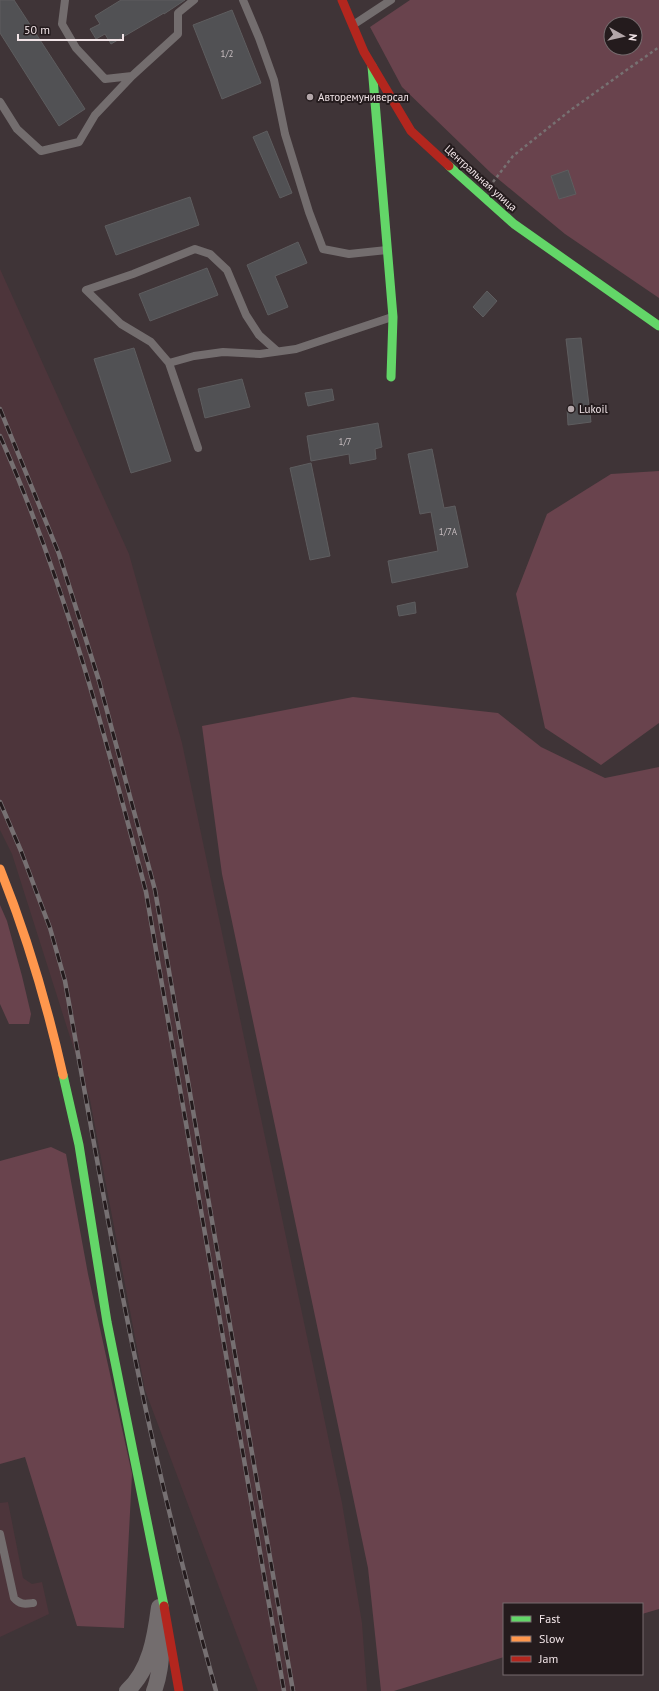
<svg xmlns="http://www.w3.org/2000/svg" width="659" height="1691" font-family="'PT Sans',sans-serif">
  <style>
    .built { fill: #4d353b }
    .green { fill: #69434d; fill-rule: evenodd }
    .building { fill: #515154; stroke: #5e5d5f }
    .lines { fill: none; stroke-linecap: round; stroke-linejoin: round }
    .path { stroke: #777172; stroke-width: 2.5; stroke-dasharray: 3 3; stroke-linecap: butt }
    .lane { stroke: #736d6e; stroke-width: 8 }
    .street { stroke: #736d6e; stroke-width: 16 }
    .fast { stroke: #63d668; stroke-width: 9 }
    .slow { stroke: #ff974d; stroke-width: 9 }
    .jam { stroke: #b3261e; stroke-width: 9 }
    .rail-casing { stroke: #767072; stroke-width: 4.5 }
    .rail { stroke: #241b1d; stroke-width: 3; stroke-dasharray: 9; stroke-linecap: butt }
    .poi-dot { fill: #b3a6a9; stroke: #241b1d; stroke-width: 1.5 }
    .labels { text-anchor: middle; stroke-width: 4; stroke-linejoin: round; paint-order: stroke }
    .number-label { font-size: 9px; fill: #c9bfc2 }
    .poi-label { font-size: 11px; fill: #f1e4e7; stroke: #241b1d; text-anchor: start }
    .street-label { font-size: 11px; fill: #f1e4e7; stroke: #241b1d }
  </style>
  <rect width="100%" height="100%" fill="#3f3437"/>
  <!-- built -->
  <path class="built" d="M0,269l129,285 53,189 160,760 20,120 5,68h-109l-113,-301 -55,-290 -78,-246 -12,-24z
    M8,1502l15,76 9,6 10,-2 7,32 -49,23v-134z"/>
  <!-- green -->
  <path class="green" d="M410,0h249v298l-94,-64 -74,-61 -89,-86 -32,-60zM611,24h24v24h-24z
    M659,471v252l-58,42 -56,-37 -29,-134 31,-80 64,-40z
    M353,697l145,16 43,34 64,31 54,-11v842l-17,5v-10h-138v53l-110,34h-13l-13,-123 -146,-694 -20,-148z
    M0,905l7,16 15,55 9,38 -2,10h-20l-9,-20z
    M51,1147l15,7 22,120 44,200 -8,154 -47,-2 -52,-169 -25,7v-303z"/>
  <!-- building -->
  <path class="building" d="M0,0h14l71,109 -26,17 -59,-93z
    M121,0h64l-21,14v-1l-53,31 -6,-10 -9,5 -6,-10 10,-5 -5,-8z
    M232,10l29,73 -39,16 -29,-74z
    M267,131l25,62 -12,5 -27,-61z
    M568,170l8,24 -17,5 -8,-23z
    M190,197l9,28 -83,30 -11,-29z
    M298,242l9,21 -32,13 13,31 -20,8 -21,-50z
    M207,268l11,27 -68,26 -11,-27z
    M487,291l10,10 -14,16 -10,-10z
    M581,338l10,84 -23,3 -1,-18 7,-1 -8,-67z
    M134,348l37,113 -40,12 -37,-114z
    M242,379l8,28 -45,11 -7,-29z
    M332,389l2,11 -26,6 -3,-13z
    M378,423l4,24 -7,2 1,10 -26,5 -1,-10 -38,7 -4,-25z
    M432,449l12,59 11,-2 13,61 -76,16 -4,-22 50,-10 -7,-39 -11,2 -12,-60z
    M311,463l19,93 -20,4 -20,-92z
    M415,602l1,11 -17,3 -2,-10z"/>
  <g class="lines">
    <!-- path -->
    <path class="path" d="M493,182l20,-26 59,-47 87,-62"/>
    <!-- lane -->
    <path class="lane" d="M65,0l-3,24 14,24 29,31 27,-3 46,-42v-21l16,-13
      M243,0l16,38 15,42 11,54 24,78 14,37 26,5 38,-4
      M353,25l38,-25
      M0,102l17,27 24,22 38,-9 16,-27 37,-39
      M169,363l-18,-21 -30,-18 -35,-34 47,-16 62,-25 15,5 17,16 19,45 13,20 18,16
      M198,448l-29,-85 25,-7 29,-4 37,2 36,-5 96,-32
      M0,1534l14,64c6,7 11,6 19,5"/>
    <!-- street -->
    <path class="street" d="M127,1691c23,-21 28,-54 32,-84
      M154,1691c7,-18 7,-37 9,-56"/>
    <!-- fast -->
    <path class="fast" d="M372,66l21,251 -2,60
      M449,166l65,58 145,102
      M63,1075l16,70 28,177 57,284"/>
    <!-- slow -->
    <path class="slow" d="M0,869c27,67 47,135 63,206"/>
    <!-- jam -->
    <path class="jam" d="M342,0l22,52 47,79 38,35
      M164,1606l15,85"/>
    <defs>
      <path id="rail" d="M0,409l59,145 40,127 56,209 138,801
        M0,436c65,146 106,302 146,456l138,799
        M0,802l21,49 29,77 15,53c28,157 55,314 90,470 18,80 39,160 61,240"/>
    </defs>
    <!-- rail casing -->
    <use href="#rail" class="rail-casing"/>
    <!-- rail -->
    <use href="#rail" class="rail"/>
  </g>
  <!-- markers -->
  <g class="poi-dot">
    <circle cx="310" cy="97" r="4"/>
    <circle cx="571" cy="409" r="4"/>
  </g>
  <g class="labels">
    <!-- number labels -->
    <g class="number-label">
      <text x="227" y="57">1/2</text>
      <text x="345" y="445">1/7</text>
      <text x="448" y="535">1/7А</text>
    </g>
    <!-- poi labels -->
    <g class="poi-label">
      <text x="318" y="101">Авторемуниверсал</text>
      <text x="579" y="413">Lukoil</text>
    </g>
    <!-- street labels -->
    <g class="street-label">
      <text transform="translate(481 178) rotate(42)" y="4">Центральная улица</text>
    </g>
  </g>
  <!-- legend -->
  <rect x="503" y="1603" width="140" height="72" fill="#241b1d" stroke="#766b6e"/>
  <rect x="511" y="1616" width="20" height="6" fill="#63d668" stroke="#766b6e"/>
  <text x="539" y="1623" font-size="12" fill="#f1e4e7">Fast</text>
  <rect x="511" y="1636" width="20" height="6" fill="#ff974d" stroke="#766b6e"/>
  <text x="539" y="1643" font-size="12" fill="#f1e4e7">Slow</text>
  <rect x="511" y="1656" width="20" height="6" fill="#b3261e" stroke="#766b6e"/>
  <text x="539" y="1663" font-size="12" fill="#f1e4e7">Jam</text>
  <!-- north arrow -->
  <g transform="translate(623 36) rotate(98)"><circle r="19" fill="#241b1d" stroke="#766b6e"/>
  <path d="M0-3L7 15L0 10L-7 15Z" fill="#b3a6a9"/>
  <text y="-6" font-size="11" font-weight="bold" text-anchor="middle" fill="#f1e4e7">N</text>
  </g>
  <!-- scale -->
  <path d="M18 34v6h105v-6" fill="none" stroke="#f1e4e7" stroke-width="2"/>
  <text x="24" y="34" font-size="12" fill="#f1e4e7" stroke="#241b1d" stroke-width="3" paint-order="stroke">50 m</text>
</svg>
